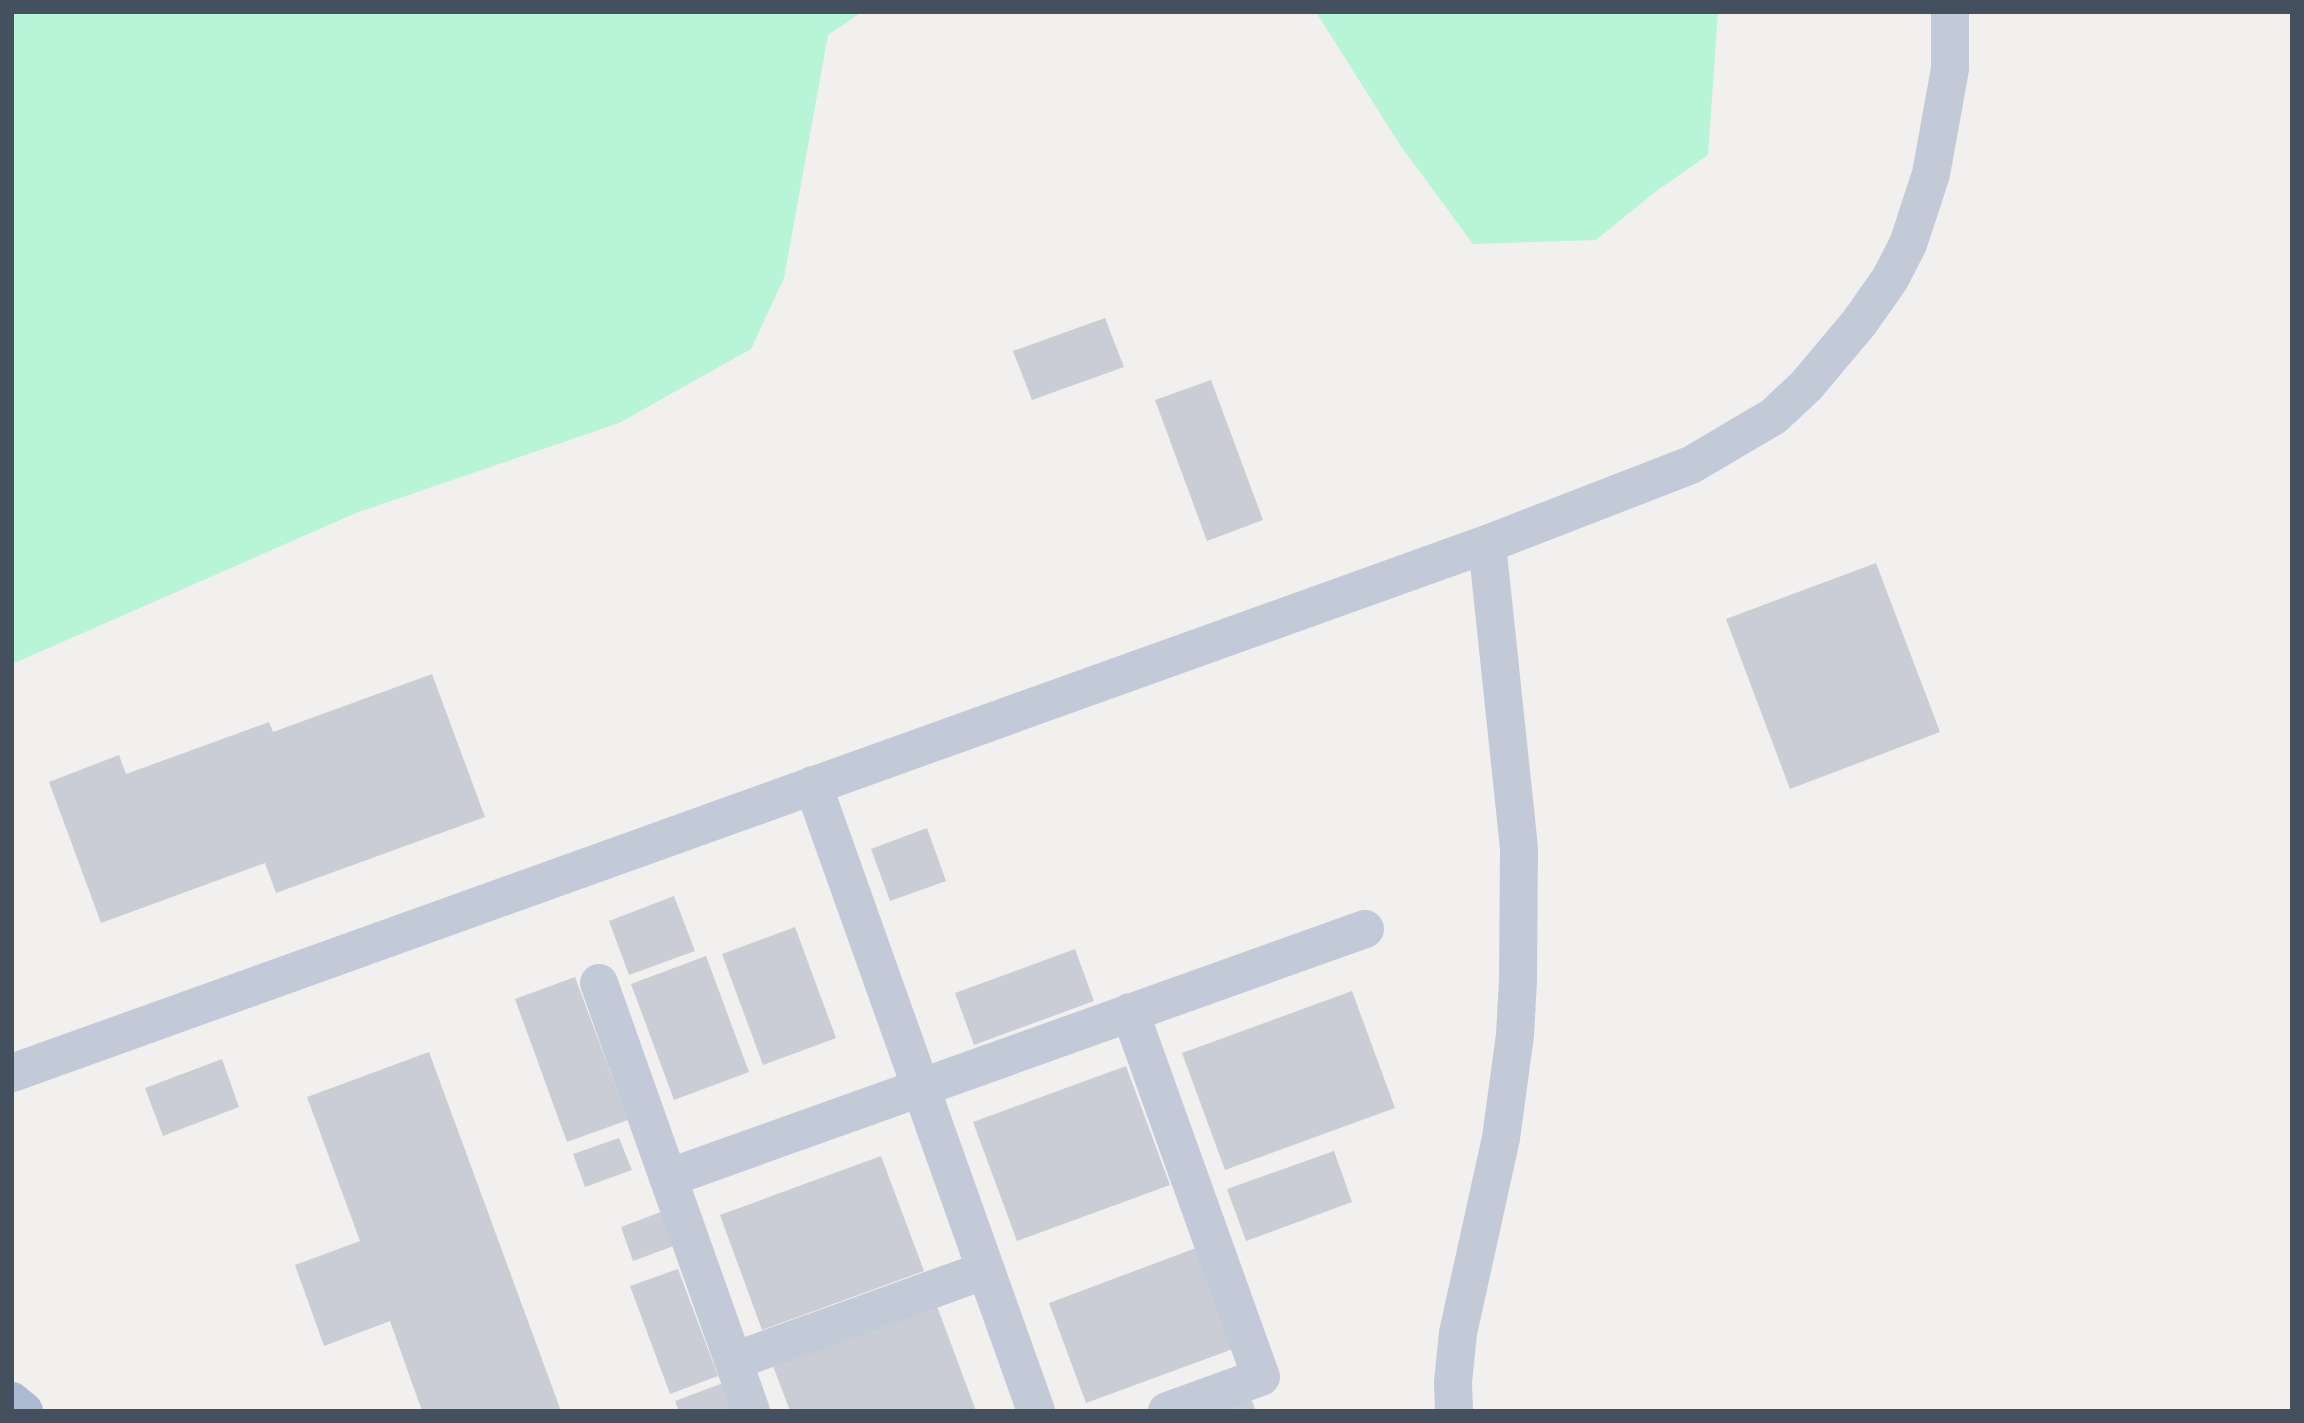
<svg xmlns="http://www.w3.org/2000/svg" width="2304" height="1423" font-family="'Nunito Sans',sans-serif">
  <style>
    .green { fill: #b8f4d6 }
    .building { fill: #cacdd5 }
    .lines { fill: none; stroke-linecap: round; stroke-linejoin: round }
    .minor { stroke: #c1cad6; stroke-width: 38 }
    .major { stroke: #acbbd1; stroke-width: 38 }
  </style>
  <rect width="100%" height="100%" fill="#f2efef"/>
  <!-- green -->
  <path class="green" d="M12,12h850l-34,23 -44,243 -33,71 -132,74 -263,90 -344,151z
    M1316,12h402l-10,143 -53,37 -59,48 -123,4 -73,-99z"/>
  <!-- building -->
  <path class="building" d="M1105,318l19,49 -92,33 -19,-49z
    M1211,380l52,140 -56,21 -52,-141z
    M1876,563l64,169 -150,57 -64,-170z
    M432,674l53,143 -209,76 -11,-30 -164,60 -52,-141 70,-27 7,19 143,-52 4,10z
    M927,828l19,53 -56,20 -19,-52z
    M674,896l21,55 -66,24 -20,-54z
    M795,927l41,111 -73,27 -41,-111z
    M1075,949l19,52 -120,44 -19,-52z
    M706,956l43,116 -75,28 -43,-116z
    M575,977l53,143 -61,22 -52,-143z
    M1352,991l43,117 -170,62 -43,-117z
    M429,1052l132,359h-139l-32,-90 -66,25 -29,-81 65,-24 -53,-144z
    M222,1059l17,48 -76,29 -18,-48z
    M1126,1066l44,119 -153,56 -44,-119z
    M619,1138l13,32 -47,17 -12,-33z
    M1334,1151l18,51 -106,39 -19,-52z
    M881,1156l43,115 -162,59 -42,-115z
    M666,1210l13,34 -46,17 -12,-34z
    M1196,1248l37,101 -147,54 -37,-100z
    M678,1269l40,107 -48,18 -40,-108z
    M937,1306l39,105h-186l-17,-45z
    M723,1383l10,28h-54l-4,-10z
    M1250,1396l6,15h-44z"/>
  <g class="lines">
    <!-- minor -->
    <path class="minor" d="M813,785l223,626
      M599,983l152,428
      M1130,1012l131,365 -94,34
      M12,1073l1475,-529 204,-79 83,-49 32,-30 53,-63 31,-44 18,-35 23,-70 19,-105v-57
      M668,1178l697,-249
      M734,1361l252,-91
      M1454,1411l-1,-29 5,-49 43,-195 14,-103 3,-54 1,-133 -32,-304"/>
    <!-- major -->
    <path class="major" d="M12,1401l12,10"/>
  </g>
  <!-- border -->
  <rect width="2304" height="1423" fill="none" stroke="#45505f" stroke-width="28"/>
</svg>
